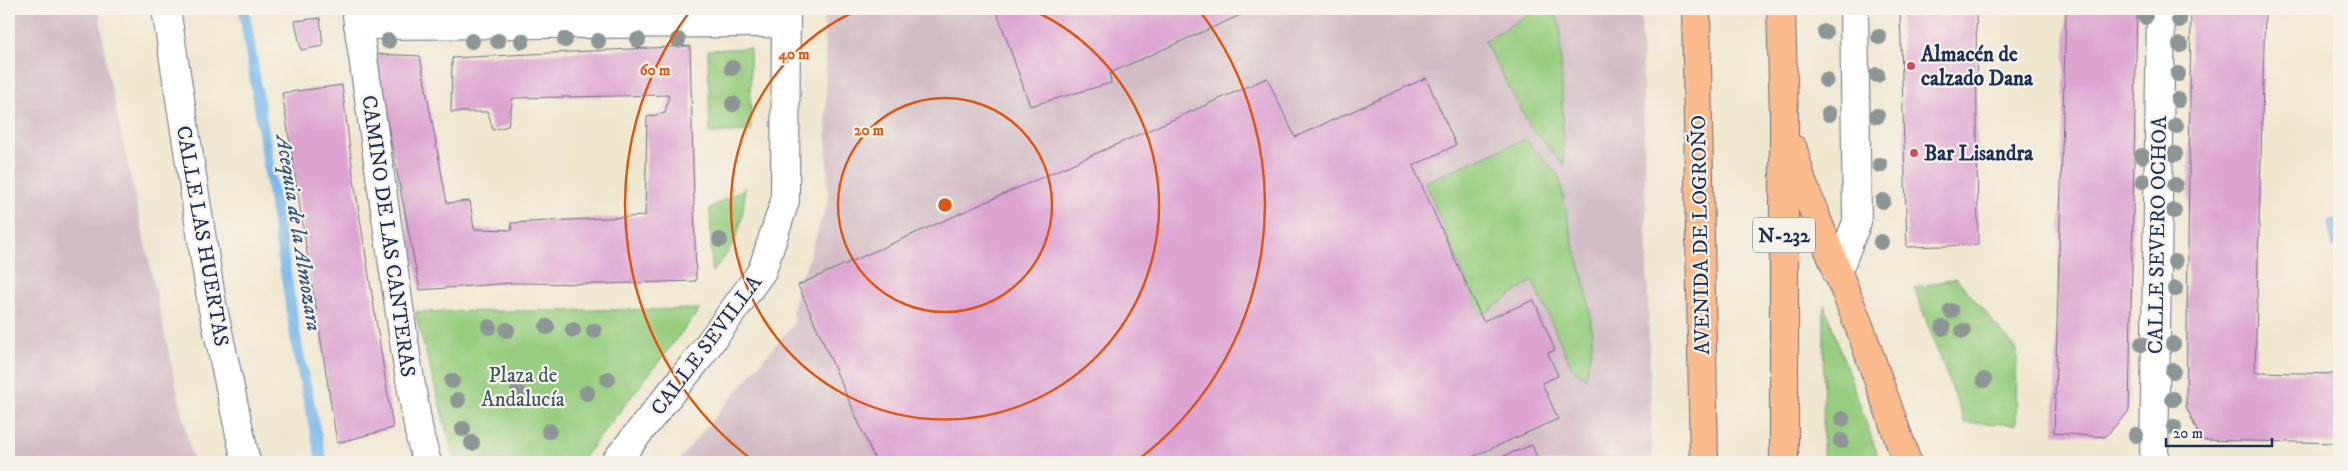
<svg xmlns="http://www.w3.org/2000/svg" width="2348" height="471" font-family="'IM FELL DW Pica',serif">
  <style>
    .industrial { fill: #d2bdc6 }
    .green { fill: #97cd7f; stroke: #597e6e }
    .water { fill: #76b8eb; stroke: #4874a4 }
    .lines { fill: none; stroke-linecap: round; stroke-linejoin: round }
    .stream { stroke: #76b8eb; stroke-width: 11 }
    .building { fill: #dda4d2 }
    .minor-casing { stroke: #666f86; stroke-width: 30 }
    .highway-casing { stroke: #666f86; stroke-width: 30 }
    .minor { stroke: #fff; stroke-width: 28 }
    .highway { stroke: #fbbb8d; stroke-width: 28 }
    .tree { fill: #8c9795 }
    .ring { fill: none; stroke: #de5710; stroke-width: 2.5 }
    .poi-dot { fill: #d1495b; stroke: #f7f3e8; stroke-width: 2 }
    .labels { text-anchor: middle; stroke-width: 4.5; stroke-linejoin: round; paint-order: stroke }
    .shield { fill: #f7f3e8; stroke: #5d6a87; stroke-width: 1 }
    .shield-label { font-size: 20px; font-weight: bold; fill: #1b2f5e }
    .poi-label { font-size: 21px; font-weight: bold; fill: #1b2f5e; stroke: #f7f3e8; text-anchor: start }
    .street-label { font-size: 21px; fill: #1b2f5e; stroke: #f7f3e8 }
    .park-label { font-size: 21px; fill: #3a5666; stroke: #f7f3e8 }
    .water-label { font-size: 22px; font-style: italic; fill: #365888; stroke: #f7f3e8 }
    .centre { fill: #de5710; stroke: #f7f3e8; stroke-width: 2.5 }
    .ring-label { font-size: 15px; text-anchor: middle; font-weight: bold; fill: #de5710; stroke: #f7f3e8; stroke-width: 4.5; stroke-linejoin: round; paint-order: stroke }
  </style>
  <rect width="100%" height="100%" fill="#f7f3e8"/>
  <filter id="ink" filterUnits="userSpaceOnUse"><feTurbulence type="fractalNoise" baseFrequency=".02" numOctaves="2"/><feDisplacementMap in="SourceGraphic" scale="10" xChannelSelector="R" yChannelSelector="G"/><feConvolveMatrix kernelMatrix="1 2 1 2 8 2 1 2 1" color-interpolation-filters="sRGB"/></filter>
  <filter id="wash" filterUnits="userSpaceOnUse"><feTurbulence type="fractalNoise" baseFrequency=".0096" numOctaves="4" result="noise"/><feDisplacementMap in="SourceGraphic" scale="20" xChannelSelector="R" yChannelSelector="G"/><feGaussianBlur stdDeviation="1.12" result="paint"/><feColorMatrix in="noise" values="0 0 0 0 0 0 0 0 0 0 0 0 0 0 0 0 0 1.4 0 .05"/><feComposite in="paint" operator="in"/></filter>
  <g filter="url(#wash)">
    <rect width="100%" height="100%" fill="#f0e7cf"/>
    <!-- industrial -->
    <path class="industrial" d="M9,9h90l8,60 86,393h-184z
      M824,9h817l11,453h-975l118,-140 -3,-10 5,-23 -1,-9 8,-8 24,-71z"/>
    <!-- green -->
    <path class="green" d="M1547,9l8,5 5,11 4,140 -33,-37 -47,-87 52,-31z
      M750,48l1,83 -41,2 -2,-83z
      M1525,139l34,37 14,68 11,36 6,30 2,32 -6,37 -14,-11 -39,-87 -53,35 -55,-134z
      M745,188c-3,39 -6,54 -33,84l-2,-64z
      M1956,278l61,72 -1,74 -51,-1 -51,-135z
      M1824,304l56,158h-57z
      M700,309l-120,153h-125l-40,-150z"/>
    <!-- water -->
    <path class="water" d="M2339,220v26l-6,1 -5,-25z"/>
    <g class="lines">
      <!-- stream -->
      <path class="stream" d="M244,9l53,337 25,116"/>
    </g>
    <g id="blocks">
      <!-- building -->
      <path class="building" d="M996,9h258l-144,64 1,10 -81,23z
        M1900,9h76l2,236 -71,2z
        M2066,9h71l-8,402 -24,26 -51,-4z
        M2191,9h74l-10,363 84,2v69l-138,-3 -15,-34z
        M320,18l3,28 -22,4 -6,-29z
        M690,46l6,235 -93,3 -91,-1 -92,7 -46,-236 46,2 27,147 23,-2 4,28 38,1 -1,-7 134,-7 2,-99 18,-4 4,-18 -156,3 -5,28 -15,4 -5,-18h-37l1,-54z
        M1267,78l28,59 131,-59 30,67 -43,21 70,155 51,-21 21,50 -7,3 10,23 -16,7 16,36 -97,43h-585l-78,-177z
        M342,85l11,89 40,254 -56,15 -55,-350z
        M1532,445l7,17h-50z"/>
    </g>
  </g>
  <g filter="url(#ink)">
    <use href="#blocks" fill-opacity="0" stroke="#666f86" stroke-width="1"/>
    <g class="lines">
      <defs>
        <path id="minor" d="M166,9l46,295 34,158
          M356,9l51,353 13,75 7,25
          M358,25l428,-2
          M1837,273l20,-51 -3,-213
          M615,462l83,-103 64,-88 23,-70 1,-192
          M2154,462l7,-453"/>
        <path id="highway" d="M1696,9l8,453
          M1781,9l3,108v345
          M1793,149l9,33 59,149 46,131"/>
      </defs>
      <!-- minor casing -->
      <use href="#minor" class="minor-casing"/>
      <!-- highway casing -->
      <use href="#highway" class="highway-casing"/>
      <!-- minor -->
      <use href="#minor" class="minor"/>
      <!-- highway -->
      <use href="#highway" class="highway"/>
    </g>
    <!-- trees -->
    <g class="tree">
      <circle cx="2145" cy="17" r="8"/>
      <circle cx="2179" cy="20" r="8"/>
      <circle cx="1825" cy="32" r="8"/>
      <circle cx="1879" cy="37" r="8"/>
      <circle cx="565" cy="40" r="8"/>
      <circle cx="638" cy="40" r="8"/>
      <circle cx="678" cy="40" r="8"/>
      <circle cx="388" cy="41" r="8"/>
      <circle cx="472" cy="41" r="8"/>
      <circle cx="498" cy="41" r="8"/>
      <circle cx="522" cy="41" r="8"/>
      <circle cx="598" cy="41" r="8"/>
      <circle cx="2180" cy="45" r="8"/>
      <circle cx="732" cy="68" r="8"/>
      <circle cx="2178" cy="74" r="8"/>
      <circle cx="1877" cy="75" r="8"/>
      <circle cx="1826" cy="80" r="8"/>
      <circle cx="2178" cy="100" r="8"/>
      <circle cx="733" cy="104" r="8"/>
      <circle cx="1829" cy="114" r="8"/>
      <circle cx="1877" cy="116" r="8"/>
      <circle cx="2176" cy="126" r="8"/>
      <circle cx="2175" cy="154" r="8"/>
      <circle cx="2142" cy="156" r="8"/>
      <circle cx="1880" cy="165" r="8"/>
      <circle cx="2143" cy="181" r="8"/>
      <circle cx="2175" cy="185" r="8"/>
      <circle cx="1883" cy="201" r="8"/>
      <circle cx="2174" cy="211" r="8"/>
      <circle cx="720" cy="240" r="8"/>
      <circle cx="1881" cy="242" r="8"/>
      <circle cx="2175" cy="262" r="8"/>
      <circle cx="2175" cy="289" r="8"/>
      <circle cx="1951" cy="311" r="8"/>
      <circle cx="489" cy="327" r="8"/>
      <circle cx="547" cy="327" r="8"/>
      <circle cx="1943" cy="328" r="8"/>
      <circle cx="507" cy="330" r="8"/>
      <circle cx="573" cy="330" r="8"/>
      <circle cx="594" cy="331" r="8"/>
      <circle cx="1963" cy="331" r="8"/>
      <circle cx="2142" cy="344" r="8"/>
      <circle cx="2173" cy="344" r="8"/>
      <circle cx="2173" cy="371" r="8"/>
      <circle cx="608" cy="379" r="8"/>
      <circle cx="1984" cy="380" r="8"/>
      <circle cx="452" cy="381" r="8"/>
      <circle cx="518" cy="392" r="8"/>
      <circle cx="587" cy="393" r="8"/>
      <circle cx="2173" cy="399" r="8"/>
      <circle cx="458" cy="400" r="8"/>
      <circle cx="1842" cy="419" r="8"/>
      <circle cx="2174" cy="427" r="8"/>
      <circle cx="463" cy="429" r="8"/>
      <circle cx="549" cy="431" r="8"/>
      <circle cx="2136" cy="435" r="8"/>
      <circle cx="1841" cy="441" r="8"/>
      <circle cx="472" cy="443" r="8"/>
    </g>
  </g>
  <!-- distance rings -->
  <g class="ring">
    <circle cx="945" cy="205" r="107"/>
    <path d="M1032 10A214 214 0 1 1 858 10"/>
    <path d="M755 462A320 320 0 0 1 691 10M1199 10A320 320 0 0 1 1135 462"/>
  </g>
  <!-- markers -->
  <g class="poi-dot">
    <circle cx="1911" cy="66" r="5"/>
    <circle cx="1914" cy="153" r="5"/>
  </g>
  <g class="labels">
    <!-- shield labels -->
    <rect class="shield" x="1753" y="217.5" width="62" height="35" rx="4"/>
    <g class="shield-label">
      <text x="1784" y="242">N-232</text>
    </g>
    <!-- poi labels -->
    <g class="poi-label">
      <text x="1921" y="61">Almacén de<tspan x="1921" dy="24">calzado Dana</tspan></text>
      <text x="1924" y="160">Bar Lisandra</text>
    </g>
    <!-- street labels -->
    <g class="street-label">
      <text transform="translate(1700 235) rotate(-91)" y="7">AVENIDA DE LOGROÑO</text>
      <text transform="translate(2157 235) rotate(-89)" y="7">CALLE SEVERO OCHOA</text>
      <text transform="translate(203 236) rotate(80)" y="7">CALLE LAS HUERTAS</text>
      <text transform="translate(389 236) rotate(82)" y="7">CAMINO DE LAS CANTERAS</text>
      <text transform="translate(706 345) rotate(-53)" y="7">CALLE SEVILLA</text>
    </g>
    <!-- park labels -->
    <g class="park-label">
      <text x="523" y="382">Plaza de<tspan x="523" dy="24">Andalucía</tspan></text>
    </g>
    <!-- water labels -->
    <g class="water-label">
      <text transform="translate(300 233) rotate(81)" y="8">Acequia de la Almozara</text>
    </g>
  </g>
  <circle cx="945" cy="205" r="8" class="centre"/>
  <g class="ring-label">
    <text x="794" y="59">40 m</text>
    <text x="655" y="75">60 m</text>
    <text x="869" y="135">20 m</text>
  </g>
  <!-- margin -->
  <rect width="2348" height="471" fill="none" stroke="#f7f3e8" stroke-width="30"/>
  <!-- scale -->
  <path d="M2166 438v8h106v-8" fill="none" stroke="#1b2f5e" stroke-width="2.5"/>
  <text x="2173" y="438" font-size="15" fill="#1b2f5e" stroke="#f7f3e8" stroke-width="4" paint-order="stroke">20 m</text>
</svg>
